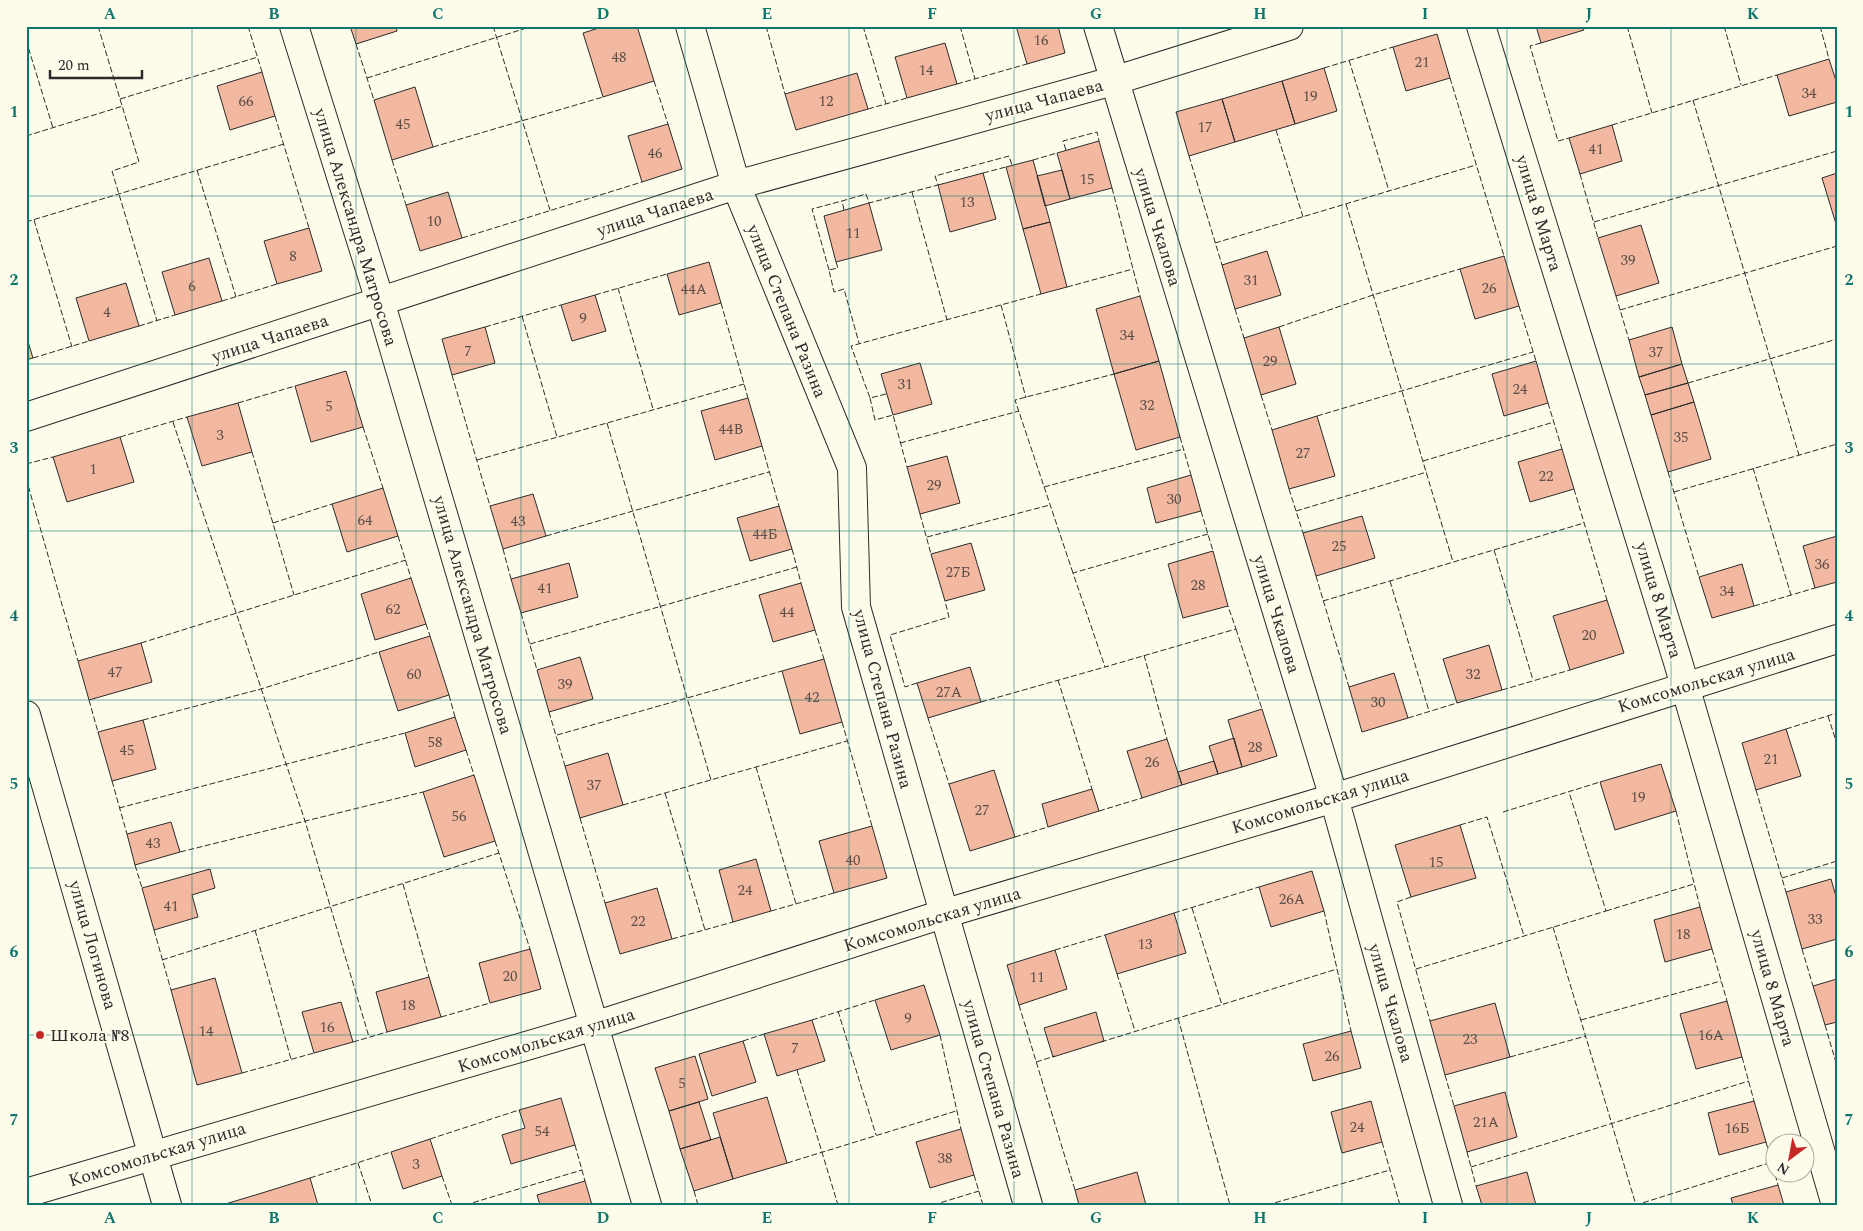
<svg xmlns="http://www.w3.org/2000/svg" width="1863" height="1231" font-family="Spectral,serif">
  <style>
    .building { fill: #f2b8a0; stroke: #2b2b2b }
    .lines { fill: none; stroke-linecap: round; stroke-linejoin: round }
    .minor-casing { stroke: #2b2b2b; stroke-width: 30 }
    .tertiary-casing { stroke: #2b2b2b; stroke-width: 30 }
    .minor { stroke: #fdfbea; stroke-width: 28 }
    .tertiary { stroke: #fdfbea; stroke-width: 28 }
    .fence { stroke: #2b2b2b; stroke-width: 1; stroke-dasharray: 6 2.5; stroke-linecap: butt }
    .grid { fill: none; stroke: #0f766e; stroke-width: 1; stroke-opacity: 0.55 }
    .poi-dot { fill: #c62828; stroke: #fdfbea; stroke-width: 2 }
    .labels { text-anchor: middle; stroke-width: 4; stroke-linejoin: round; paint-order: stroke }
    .number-label { font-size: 15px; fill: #5d4e48 }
    .street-label { font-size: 18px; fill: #2b2b2b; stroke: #fdfbea }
    .poi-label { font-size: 18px; fill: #2b2b2b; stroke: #fdfbea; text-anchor: start }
    .neatline { fill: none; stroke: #0f766e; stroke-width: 2 }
    .grid-label { font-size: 16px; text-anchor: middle; font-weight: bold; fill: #0f766e }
  </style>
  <rect width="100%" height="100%" fill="#fdfbea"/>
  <!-- building -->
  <path class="building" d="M350,26h46l1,5 -41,13z
    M605,26h32l17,55 -51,16 -20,-64z
    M1016,26h42l7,27 -38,11z
    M1536,26h46l2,4 -43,13z
    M1437,34l13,44 -44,13 -13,-44z
    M945,43l12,41 -50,14 -12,-41z
    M1829,59l8,25v18l-48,14 -12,-41z
    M1324,68l13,43 -42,13 -13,-43z
    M262,72l13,44 -45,14 -13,-44z
    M857,73l11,36 -72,21 -11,-36z
    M1282,81l13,43 -60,18 -13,-43z
    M415,87l18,60 -41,13 -18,-60z
    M1222,99l13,43 -46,14 -13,-44z
    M668,124l14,45 -40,13 -14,-46z
    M1612,125l10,36 -42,13 -11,-36z
    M1099,141l13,47 -42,11 -13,-46z
    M1033,160l17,62 -27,7 -17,-62z
    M1062,170l8,29 -25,7 -8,-30z
    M983,173l13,46 -46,13 -12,-47z
    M1837,173v50l-1,1 -14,-46z
    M448,192l14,46 -42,13 -14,-46z
    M869,203l13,47 -46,12 -12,-46z
    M1050,222l17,65 -26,7 -18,-65z
    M1641,225l18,58 -43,13 -18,-58z
    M309,228l13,43 -45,13 -13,-43z
    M1267,251l14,44 -46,14 -13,-44z
    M1504,256l15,50 -44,13 -15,-50z
    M209,258l13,43 -47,14 -13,-43z
    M709,262l12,41 -42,12 -12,-41z
    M126,283l13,43 -50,15 -13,-43z
    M595,295l11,36 -34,10 -11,-36z
    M1140,296l19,65 -45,13 -18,-65z
    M485,327l10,36 -43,12 -10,-36z
    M1279,327l17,57 -35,11 -17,-57z
    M1672,327l10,37 -43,13 -10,-37z
    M26,335l7,23 -7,2z
    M1159,361l21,76 -44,13 -22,-76z
    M1536,361l12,42 -44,13 -12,-42z
    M920,363l12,41 -39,11 -12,-41z
    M1682,364l6,19 -43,12 -6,-18z
    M346,371l17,56 -52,15 -16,-56z
    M1688,383l6,19 -43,13 -6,-20z
    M748,398l14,48 -47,14 -14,-49z
    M1694,402l17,57 -43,13 -17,-57z
    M238,403l14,49 -50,14 -15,-49z
    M1317,416l18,60 -46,13 -17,-59z
    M120,437l14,45 -67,20 -14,-45z
    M1562,449l12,40 -44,13 -12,-40z
    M947,456l13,47 -40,11 -13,-47z
    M1191,475l10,36 -45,12 -9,-35z
    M383,488l15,48 -51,16 -15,-48z
    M533,494l13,42 -43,13 -13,-43z
    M779,506l13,43 -42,12 -13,-43z
    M1362,516l13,42 -59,18 -13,-43z
    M1837,536v46l-22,6 -12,-42z
    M971,543l14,47 -40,11 -14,-47z
    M1213,551l15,55 -45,12 -15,-54z
    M569,563l9,34 -57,16 -10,-34z
    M1742,564l12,42 -42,12 -13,-41z
    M411,578l15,46 -51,16 -14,-46z
    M801,583l14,47 -42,12 -14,-47z
    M1607,600l17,53 -54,17 -17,-54z
    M430,636l19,59 -51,16 -19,-59z
    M141,643l11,39 -63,18 -11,-39z
    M1489,645l13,45 -45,13 -14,-44z
    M580,657l13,42 -44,13 -12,-42z
    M824,659l18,63 -42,12 -18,-63z
    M970,667l11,35 -53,16 -11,-35z
    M1394,673l14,45 -46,14 -13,-45z
    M1262,709l15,47 -35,11 -14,-47z
    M455,717l11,33 -51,17 -10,-34z
    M143,720l13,49 -44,12 -14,-49z
    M1786,729l15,47 -45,14 -14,-47z
    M1234,738l8,29 -24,7 -9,-28z
    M1167,739l15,46 -40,13 -15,-47z
    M608,753l15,52 -43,13 -15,-52z
    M1214,761l4,13 -36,11 -4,-13z
    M1661,764l15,47 -61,19 -15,-48z
    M994,770l21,67 -45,14 -21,-67z
    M474,775l21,66 -51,16 -21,-65z
    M1092,789l7,22 -51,16 -6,-23z
    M171,822l9,30 -45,13 -8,-31z
    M1460,825l16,53 -65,19 -16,-52z
    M872,826l15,52 -53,15 -15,-52z
    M756,859l15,52 -38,11 -14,-52z
    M210,869l5,19 -23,7 6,22 -44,13 -12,-42z
    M1312,871l12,40 -53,16 -12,-40z
    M1831,879l6,21v39l-35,10 -16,-57z
    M657,888l15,51 -52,15 -15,-51z
    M1700,907l12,42 -47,13 -11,-42z
    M1174,913l12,40 -69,21 -12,-39z
    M530,949l11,40 -51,14 -11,-40z
    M1055,950l12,39 -48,16 -12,-40z
    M429,977l12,40 -54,15 -11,-40z
    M215,978l27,95 -45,12 -26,-95z
    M1837,979v43l-12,3 -12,-39z
    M924,985l16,50 -49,15 -16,-50z
    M1727,1001l15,56 -46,12 -16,-55z
    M341,1002l12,40 -39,11 -12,-41z
    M1495,1003l15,54 -65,18 -15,-54z
    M1096,1012l8,29 -51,16 -9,-29z
    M812,1020l13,41 -48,15 -13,-42z
    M1351,1031l10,37 -48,13 -10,-37z
    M743,1041l13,41 -44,14 -13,-42z
    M695,1056l13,43 -39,12 -14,-43z
    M1505,1092l12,45 -50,15 -13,-46z
    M767,1097l20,66 -54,16 -20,-66z
    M561,1098l14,47 -64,19 -9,-29 23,-7 -6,-18z
    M1371,1101l11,41 -40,11 -11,-41z
    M1754,1101l12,41 -47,13 -11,-42z
    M699,1102l12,38 -31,9 -11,-38z
    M961,1129l13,46 -44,13 -14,-46z
    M720,1137l13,42 -39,12 -14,-42z
    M430,1139l12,37 -39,13 -12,-37z
    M1137,1172l9,33h-67l-4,-15z
    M1527,1172l9,33h-54l-6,-19z
    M310,1178l8,27h-96l40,-12z
    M585,1181l7,24h-52l-3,-10z
    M1778,1185l6,20h-51l-2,-7z"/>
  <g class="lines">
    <defs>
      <path id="minor" d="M690,26l46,159 116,283 4,139 172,598
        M1098,26l236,772 114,407
        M1481,26l197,636 158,543
        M26,417l710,-232 377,-104 176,-55
        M26,715l141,490"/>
      <path id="tertiary" d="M294,26l86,275 267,904
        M26,1193l568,-167 349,-112 391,-116 503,-159"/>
    </defs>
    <!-- minor casing -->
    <use href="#minor" class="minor-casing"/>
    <!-- tertiary casing -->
    <use href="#tertiary" class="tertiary-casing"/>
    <!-- minor -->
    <use href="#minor" class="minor"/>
    <!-- tertiary -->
    <use href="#tertiary" class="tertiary"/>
    <!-- fence -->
    <path class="fence" d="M98,26l41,136 -27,9 45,150
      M248,26l14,46
      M493,26l57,184
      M766,26l19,68
      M863,26l23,78
      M960,26l15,53
      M1627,26l25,87
      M1724,26l17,59
      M1820,26l9,33
      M26,40l27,88
      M1541,43l-11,3 28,95 11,-3
      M356,44l18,56
      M1349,60l40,131
      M1324,68l69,-21
      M367,78l166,-52
      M1450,78l54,178
      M654,81l14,43
      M957,84l70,-20
      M120,99l138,-42
      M1693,100l106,355
      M868,109l39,-11
      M275,116l34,112
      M1612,125l165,-50
      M1276,130l27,87
      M26,136l97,-30
      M433,147l170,-50
      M1066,150l-3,-9 34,-9 2,9
      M1189,156l33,109
      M392,160l14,45
      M1033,160l24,-7
      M197,170l39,127
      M983,173l23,-6
      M1580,174l18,64
      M1112,188l28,108
      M912,192l35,128
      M1346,204l107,358
      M844,210l-2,-9 24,-7 3,9 69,-18 -3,-9 74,-20 3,9
      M34,220l38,127
      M26,222l258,-78
      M1594,222l243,-71
      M462,238l180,-56
      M1215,243l261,-78
      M836,262l2,6 -9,2 5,22 10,-3 15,54
      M829,270l-17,-61 30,-8
      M1067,287l66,-18
      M618,288l35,121
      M595,295l72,-21
      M1616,296l13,44
      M222,301l55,-17
      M721,303l27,95
      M1001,305l25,93
      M1519,306l17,55
      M1235,309l9,29
      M1620,310l217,-64
      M522,316l35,121
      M139,326l36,-11
      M485,327l76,-22
      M1279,327l94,-32 87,-26
      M33,358l56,-17
      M452,375l38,131
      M1688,383l149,-44
      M886,394l-16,4 -19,-52 190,-52
      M1261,395l11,35
      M870,398l5,22 18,-5 14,52
      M238,403l57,-17
      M1548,403l14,46
      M1317,416l216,-64
      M173,422l132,399 64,216
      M607,423l104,357
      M363,427l20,61
      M120,437l67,-20
      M1180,437l11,38
      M900,443l119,-32
      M762,446l17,60
      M252,452l42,143
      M477,460l267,-76
      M1423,461l131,-39
      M26,464l27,-7
      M1753,468l38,127
      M1668,472l31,105
      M26,478l52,183
      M1044,487l140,-38
      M1289,489l14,44
      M1574,489l33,111
      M1674,492l163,-48
      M1201,511l12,40
      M1296,511l131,-39
      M920,514l11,40
      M273,523l59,-19
      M1208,534l-135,39 32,94 131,-38 -8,-23
      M398,536l13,42
      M546,536l223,-64
      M927,537l123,-32
      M503,549l8,30
      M792,549l9,34
      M1494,550l39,130
      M1073,573l-58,-173 99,-26
      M1316,576l33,111
      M1390,581l39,130
      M1323,601l261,-78
      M1754,606l61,-18
      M521,613l16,57
      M426,624l4,12
      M1236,629l26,80
      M815,630l9,29
      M141,643l265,-83
      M530,644l267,-77
      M1144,655l23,84
      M1058,680l34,109
      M917,683l-12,4 -15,-52 59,-18 -4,-16
      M1502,690l68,-20
      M449,695l6,22
      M89,700l9,32
      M981,702l124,-35
      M549,712l16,54
      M1828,716l9,28
      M928,718l21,66
      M1408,718l49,-15
      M143,720l118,-31 118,-37
      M842,722l30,104
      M1786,729l51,-16
      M557,735l225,-64
      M466,750l8,25
      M756,767l40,137
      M112,781l15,53
      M1756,790l30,102
      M665,793l40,137
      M623,805l224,-64
      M119,808l286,-75
      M1099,811l43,-13
      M1676,811l24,96
      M1503,812l97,-30
      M580,818l25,85
      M1460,825l27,-8 37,119
      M1015,837l33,-10
      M495,841l35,108
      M180,852l243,-60
      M135,865l7,23
      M1782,878l55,-17
      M403,884l26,93
      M1411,897l-14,5 33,119
      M1192,908l30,97
      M771,911l63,-18
      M1324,911l27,120
      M1606,911l88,-27
      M1174,913l85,-26
      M1553,927l83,278 136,-43
      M154,930l17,60
      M255,930l36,129
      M672,939l61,-17
      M1712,949l15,52
      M1802,949l11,37
      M1055,950l50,-15
      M162,960l337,-107
      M1416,969l190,-58 -37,-119
      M1117,974l18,57
      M1019,1005l56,185
      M838,1011l38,124
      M441,1017l49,-14
      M1178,1018l52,187
      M812,1020l63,-20
      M1581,1020l140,-39
      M1825,1025l12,41
      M940,1035l21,94
      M743,1041l21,-7
      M353,1042l34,-10
      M1101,1042l236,-73
      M1510,1057l76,-21
      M1742,1057l12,44
      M1036,1062l19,-6
      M797,1070l41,135
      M242,1073l72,-20
      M1445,1075l9,31
      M430,1139l89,-29
      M1382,1142l18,63
      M1766,1142l12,43
      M575,1145l10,36
      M1467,1152l9,34
      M358,1163l14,42
      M787,1163l169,-52
      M1471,1167l278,-86
      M974,1175l9,30
      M442,1176l10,29
      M310,1178l81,-26
      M694,1191l4,14
      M465,1205l117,-35
      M933,1205l46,-14
      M1267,1205l123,-35"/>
  </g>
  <!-- grid -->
  <path class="grid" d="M192,26v1179M356,26v1179M521,26v1179M685,26v1179M849,26v1179M1014,26v1179M1178,26v1179M1342,26v1179M1507,26v1179M1671,26v1179M26,196h1811M26,364h1811M26,531h1811M26,700h1811M26,868h1811M26,1035h1811"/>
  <!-- markers -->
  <circle class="poi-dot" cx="40" cy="1035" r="5"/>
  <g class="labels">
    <!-- number labels -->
    <g class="number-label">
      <text x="1041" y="45">16</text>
      <text x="619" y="62">48</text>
      <text x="1422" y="67">21</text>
      <text x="926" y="75">14</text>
      <text x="1809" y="98">34</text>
      <text x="1310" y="101">19</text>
      <text x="246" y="106">66</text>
      <text x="826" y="106">12</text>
      <text x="403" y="129">45</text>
      <text x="1205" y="132">17</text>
      <text x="1596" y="154">41</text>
      <text x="655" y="158">46</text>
      <text x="1087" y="184">15</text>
      <text x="967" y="207">13</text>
      <text x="434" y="226">10</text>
      <text x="853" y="238">11</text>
      <text x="293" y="261">8</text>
      <text x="1628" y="265">39</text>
      <text x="1251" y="285">31</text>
      <text x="192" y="291">6</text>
      <text x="1489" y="293">26</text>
      <text x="694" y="294">44А</text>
      <text x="107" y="317">4</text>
      <text x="583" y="323">9</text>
      <text x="1127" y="340">34</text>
      <text x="468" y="356">7</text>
      <text x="1656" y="357">37</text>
      <text x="1270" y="366">29</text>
      <text x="905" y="389">31</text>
      <text x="1520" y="394">24</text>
      <text x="1147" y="410">32</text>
      <text x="329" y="411">5</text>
      <text x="731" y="434">44В</text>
      <text x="220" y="440">3</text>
      <text x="1681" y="442">35</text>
      <text x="1303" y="458">27</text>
      <text x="93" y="474">1</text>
      <text x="1546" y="481">22</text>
      <text x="934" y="490">29</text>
      <text x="1174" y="504">30</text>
      <text x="365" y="525">64</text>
      <text x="518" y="526">43</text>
      <text x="765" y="539">44Б</text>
      <text x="1339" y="551">25</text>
      <text x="1822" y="569">36</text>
      <text x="958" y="577">27Б</text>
      <text x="1198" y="590">28</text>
      <text x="545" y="593">41</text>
      <text x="1727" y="596">34</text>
      <text x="393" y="614">62</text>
      <text x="787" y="617">44</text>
      <text x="1589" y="640">20</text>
      <text x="115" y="677">47</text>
      <text x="414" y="679">60</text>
      <text x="1473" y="679">32</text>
      <text x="565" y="689">39</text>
      <text x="949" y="697">27А</text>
      <text x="812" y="702">42</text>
      <text x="1378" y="707">30</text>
      <text x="435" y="747">58</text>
      <text x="1255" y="752">28</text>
      <text x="127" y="755">45</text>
      <text x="1771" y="764">21</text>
      <text x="1152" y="767">26</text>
      <text x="594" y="790">37</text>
      <text x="1638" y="802">19</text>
      <text x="982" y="815">27</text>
      <text x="459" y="821">56</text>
      <text x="153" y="848">43</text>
      <text x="853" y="865">40</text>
      <text x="1436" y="867">15</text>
      <text x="745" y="895">24</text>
      <text x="1292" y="904">26А</text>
      <text x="171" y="911">41</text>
      <text x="1815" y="924">33</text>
      <text x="638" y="926">22</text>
      <text x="1683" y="939">18</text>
      <text x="1145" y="949">13</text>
      <text x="510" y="981">20</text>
      <text x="1037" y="982">11</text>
      <text x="408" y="1010">18</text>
      <text x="908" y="1023">9</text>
      <text x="327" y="1032">16</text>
      <text x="206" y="1036">14</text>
      <text x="1711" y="1040">16А</text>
      <text x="1470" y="1044">23</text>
      <text x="795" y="1053">7</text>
      <text x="1332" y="1061">26</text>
      <text x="682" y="1088">5</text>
      <text x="1486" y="1127">21А</text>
      <text x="1357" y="1132">24</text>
      <text x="1737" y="1133">16Б</text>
      <text x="542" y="1136">54</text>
      <text x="945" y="1163">38</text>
      <text x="416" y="1169">3</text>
    </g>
    <!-- street labels -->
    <g class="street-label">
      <text transform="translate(1044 100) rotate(-15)" y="6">улица Чапаева</text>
      <text transform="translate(655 212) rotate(-18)" y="6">улица Чапаева</text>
      <text transform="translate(1539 213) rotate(73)" y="6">улица 8 Марта</text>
      <text transform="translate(356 227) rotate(73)" y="6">улица Александра Матросова</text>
      <text transform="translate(1158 227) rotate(73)" y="6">улица Чкалова</text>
      <text transform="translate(787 311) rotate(68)" y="6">улица Степана Разина</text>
      <text transform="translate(270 338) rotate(-18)" y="6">улица Чапаева</text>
      <text transform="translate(1659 600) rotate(73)" y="6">улица 8 Марта</text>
      <text transform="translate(1277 614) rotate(73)" y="6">улица Чкалова</text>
      <text transform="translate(473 615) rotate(74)" y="6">улица Александра Матросова</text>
      <text transform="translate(1706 680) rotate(-17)" y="6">Комсомольская улица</text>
      <text transform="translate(883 699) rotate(75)" y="6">улица Степана Разина</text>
      <text transform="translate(1320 801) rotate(-17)" y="6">Комсомольская улица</text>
      <text transform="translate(932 919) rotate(-17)" y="6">Комсомольская улица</text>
      <text transform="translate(93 945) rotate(74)" y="6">улица Логинова</text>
      <text transform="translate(1773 988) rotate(74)" y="6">улица 8 Марта</text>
      <text transform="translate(1391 1003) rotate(74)" y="6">улица Чкалова</text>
      <text transform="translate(546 1040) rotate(-17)" y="6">Комсомольская улица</text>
      <text transform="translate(994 1089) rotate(74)" y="6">улица Степана Разина</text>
      <text transform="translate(157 1154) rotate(-17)" y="6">Комсомольская улица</text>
    </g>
    <!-- poi labels -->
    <g class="poi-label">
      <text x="50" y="1041">Школа №8</text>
    </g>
  </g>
  <!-- border -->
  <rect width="1863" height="1231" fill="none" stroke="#fdfbea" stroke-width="55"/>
  <!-- north arrow -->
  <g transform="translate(1790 1158) rotate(212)"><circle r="24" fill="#fdfbea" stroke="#a9a89e"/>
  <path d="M0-4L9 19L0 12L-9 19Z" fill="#c62828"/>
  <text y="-8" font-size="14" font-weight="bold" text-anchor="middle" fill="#2b2b2b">N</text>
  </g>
  <!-- scale -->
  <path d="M50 70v8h92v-8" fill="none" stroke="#2b2b2b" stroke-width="2.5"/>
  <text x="58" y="70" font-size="15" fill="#2b2b2b" stroke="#fdfbea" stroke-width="4" paint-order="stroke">20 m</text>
  <rect x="28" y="28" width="1808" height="1176" class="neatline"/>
  <g class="grid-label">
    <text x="110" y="19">A</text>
    <text x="274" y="19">B</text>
    <text x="438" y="19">C</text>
    <text x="603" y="19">D</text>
    <text x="767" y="19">E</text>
    <text x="932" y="19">F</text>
    <text x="1096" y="19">G</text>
    <text x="1260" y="19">H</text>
    <text x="1425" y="19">I</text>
    <text x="1589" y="19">J</text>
    <text x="1753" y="19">K</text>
    <text x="14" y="117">1</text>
    <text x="1849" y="117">1</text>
    <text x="14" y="285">2</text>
    <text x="1849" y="285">2</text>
    <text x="14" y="453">3</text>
    <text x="1849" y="453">3</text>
    <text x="14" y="621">4</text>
    <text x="1849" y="621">4</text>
    <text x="14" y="789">5</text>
    <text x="1849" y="789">5</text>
    <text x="14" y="957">6</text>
    <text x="1849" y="957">6</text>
    <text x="14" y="1125">7</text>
    <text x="1849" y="1125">7</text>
    <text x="110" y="1223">A</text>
    <text x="274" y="1223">B</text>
    <text x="438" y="1223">C</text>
    <text x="603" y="1223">D</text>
    <text x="767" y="1223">E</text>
    <text x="932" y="1223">F</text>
    <text x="1096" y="1223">G</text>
    <text x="1260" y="1223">H</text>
    <text x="1425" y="1223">I</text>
    <text x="1589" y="1223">J</text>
    <text x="1753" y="1223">K</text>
  </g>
</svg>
